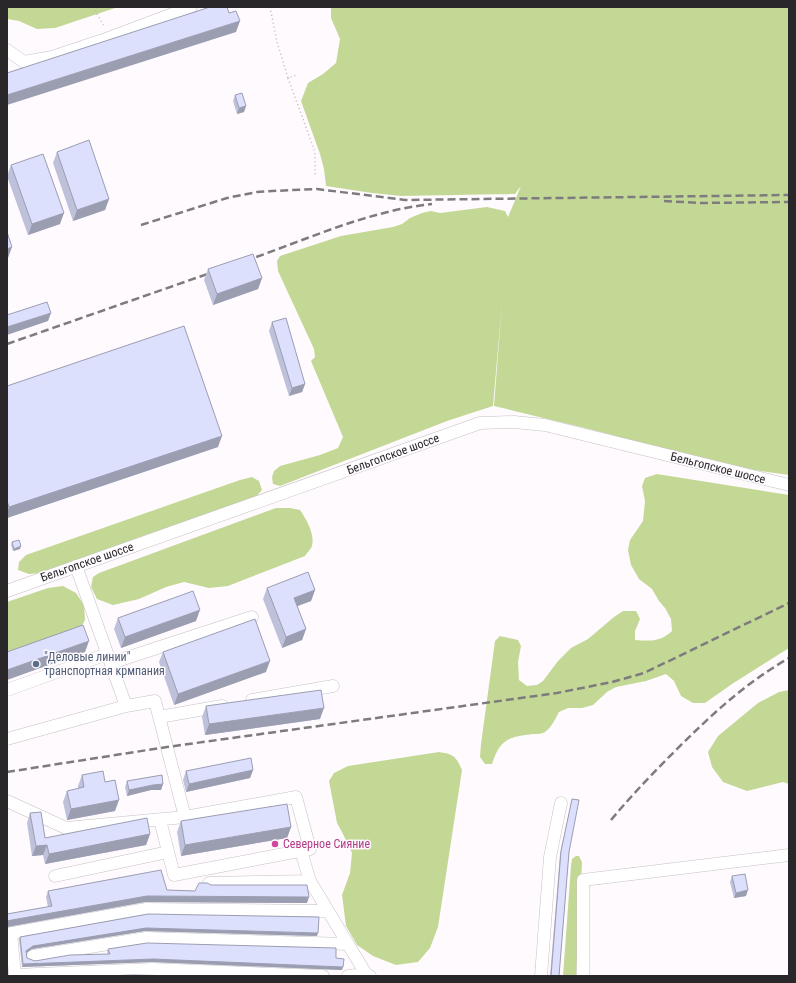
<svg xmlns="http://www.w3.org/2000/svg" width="796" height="983" font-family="'Roboto Condensed',sans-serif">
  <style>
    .green { fill: #c4d896 }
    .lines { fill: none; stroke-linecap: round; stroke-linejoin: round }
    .minor-casing { stroke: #c5c1c4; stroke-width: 13 }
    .path { stroke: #bcb8bc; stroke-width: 1.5; stroke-dasharray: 1 3; stroke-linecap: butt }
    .minor { stroke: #fff; stroke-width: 12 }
    .rail { stroke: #7e7b7e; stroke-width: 2.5; stroke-dasharray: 8 4; stroke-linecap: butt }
    .wall { fill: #bec1da }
    .shaded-wall { fill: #9b9db1 }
    .building { fill: #dde0fd; stroke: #9b9db1 }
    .service-dot { fill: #5c6f8a; stroke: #fefafe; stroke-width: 1.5 }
    .hotel-dot { fill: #d1479c; stroke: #fefafe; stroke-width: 1.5 }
    .labels { text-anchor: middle; stroke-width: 3; stroke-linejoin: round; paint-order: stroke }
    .street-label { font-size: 12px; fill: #292729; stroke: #fefafe }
    .service-label { font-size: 12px; fill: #4e5e75; stroke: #fefafe; text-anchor: start }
    .hotel-label { font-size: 12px; fill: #b23c85; stroke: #fefafe; text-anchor: start }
  </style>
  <rect width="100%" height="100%" fill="#fefafe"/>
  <!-- green -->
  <path class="green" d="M7,7h111l-63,21 -18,1 -18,-8 -12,-2z
    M331,7h458v468l-56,-8 -144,-38 -95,-23 8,-103 -9,103 -46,15 -167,65 -7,-2 -1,-7 2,-6 6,-5 40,-11 18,-7 5,-11 -32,-76 4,-4 -1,-8 -36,-78 -1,-10 3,-5 61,-20 52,-9 9,-3 8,-6 12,-5 9,-2 9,2 47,-6 18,4 3,6 13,-31 -6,8 -114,2 -29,-3 -46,-7 -2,-17 -4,-15 -19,-53 7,-18 15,-9 13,-11 4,-24 -9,-21z
    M657,474l132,21v153l-57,36 -27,19h-12l-12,-7 -7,-15 -8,-7 -20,7 -30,6 -9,5 -14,13 -11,3h-14l-9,4c-4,7 -7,15 -14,20 -3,2 -8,2 -12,2 -25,3 -33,5 -41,30h-7l-5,-7 1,-13 14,-103 5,-5 18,4 3,6 -3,16 1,18 8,6 10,-1 6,-4 15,-20 13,-13 17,-9 26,-22 9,-6h13l4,8 -5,12v9c16,1 25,2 37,-9l-1,-12 -6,-11 -6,-7 -7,-12 -13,-10 -8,-14 -3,-15 2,-10 13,-19 2,-20 -3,-15 3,-8z
    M252,477l7,4 3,9 -8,9 -213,74 -12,1 -11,-4 1,-8 7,-7 214,-75z
    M276,508h14l10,2c6,9 15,23 12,36 -1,3 -5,7 -7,10l-77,30 -19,2 -25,-6 -18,5 -27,12 -26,6 -16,-6 -6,-12 2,-10 6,-4z
    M63,586l13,7 8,12 1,15 -5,9 -73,27v-54l41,-14z
    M789,690v94l-6,-2 -36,9 -24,-9 -11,-15 -4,-15 10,-16 40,-33 21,-11z
    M439,752c14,2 17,4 23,18l-24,157 -8,21 -12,14 -22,3 -23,-9 -16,-11 -11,-19 -4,-31 8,-22 2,-20 -9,-19 -6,-11 -8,-42 5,-8 14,-7z
    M576,856h3l3,6 -6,114h-13l8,-110 1,-7z"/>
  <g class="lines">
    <defs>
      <path id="minor" d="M7,50l17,12 28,-5 51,-17 88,-33
        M76,566l50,140
        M7,591l473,-168 34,-1 31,3 244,60
        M111,663l141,-46
        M7,690l100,-36
        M252,700l81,-14
        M159,717l63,-11
        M7,739l119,-33 29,-5 30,116
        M7,801l59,27 119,-11 111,-20 14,52 -136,26 -14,-55
        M301,851l9,30
        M55,876l113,-24
        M209,883l101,-2 56,93 4,2
        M11,933l4,42 137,-6 171,7
        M7,934l139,-25 182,2
        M33,956l113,-18 201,6
        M348,976l18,-2
        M541,976l9,-119 11,-54
        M583,976v-96l206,-25"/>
    </defs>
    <!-- minor casing -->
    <use href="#minor" class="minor-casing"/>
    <!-- path -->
    <path class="path" d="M93,7l11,19v2
      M270,7l7,35 11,36 9,-3
      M288,78l27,74v25"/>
    <!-- minor -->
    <use href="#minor" class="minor"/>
    <!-- rail -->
    <path class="rail" d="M664,201l36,2 89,-1
      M141,225l86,-27 30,-6 34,-2 26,-1 88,11 384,-5
      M245,261c61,-21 122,-50 187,-57
      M7,344l209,-73
      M7,772l160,-25 390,-54 55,-11 32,-9 145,-70
      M611,820c20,-24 41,-46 63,-68 36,-36 70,-68 115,-94"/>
  </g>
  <!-- wall -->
  <path class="wall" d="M235,95l11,11 -2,6 -7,2 -4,-13z
    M57,152l52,47 -4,11 -32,11 -20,-58z
    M11,165l49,59 -32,11 -21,-59z
    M208,269l54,9 -4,11 -45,16 -9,-25z
    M272,322l33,62 -3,8 -13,4 -20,-65z
    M7,386l211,61 -211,71z
    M12,542l8,7 -7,2 -2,-6z
    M267,588l48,2 -4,11 -14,5 9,23 -4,11 -20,8 -19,-49z
    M118,618l78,3 -75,27 -7,-19z
    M163,652l103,20 -92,33 -15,-43z
    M206,706l114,13 -115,16 -3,-18z
    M253,770l-3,8 -64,14 -3,-12 3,-9z
    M82,775l23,7 10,29 -48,9 -4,-18 4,-11 11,-2v-3z
    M127,781l36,3 -2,6h-10l-24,6 -2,-9z
    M572,799l-3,53 -10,124h-9l10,-122z
    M30,813l15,25 105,-4 -4,11 -101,19 -2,-9 -11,1 -5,-33z
    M181,821l110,6 -4,11 -106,18 -4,-24z
    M732,876l14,20 -12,2 -4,-16z
    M211,885l96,18 -162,-1 -138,25v-13l41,-7 -2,-10 2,-6 119,-1 28,1z
    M148,914l169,22 -172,-5 -113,18 -6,4 1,5 8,3 73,-7 -1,-2 1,-3 228,9 6,12 -190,-8 -130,5 -3,-28 1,-2z"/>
  <!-- shaded-wall -->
  <path class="shaded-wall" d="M240,21l-4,11 -229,73v-10z
    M246,106l-2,6 -7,2 2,-6z
    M109,199l-4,11 -32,11 4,-11z
    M64,213l-4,11 -32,11 4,-11z
    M12,247l-4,11h-1v-9z
    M262,278l-4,11 -45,16 4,-11z
    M51,313l-3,8 -41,14v-8z
    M305,384l-3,8 -13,4 3,-8z
    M222,436l-4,11 -211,71v-5l2,-6z
    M21,546l-1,3 -7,2 1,-2z
    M315,590l-4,11 -21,8 4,-11z
    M200,610l-4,11 -75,27 4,-11z
    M306,629l-4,11 -20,8 4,-11z
    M89,641l-4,11 -78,28v-10z
    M270,661l-4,11 -92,33 4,-11z
    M324,708l-4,11 -115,16 4,-11z
    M253,770l-3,8 -64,14 3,-8z
    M163,784l-2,6h-10l-24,6 2,-6 24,-5z
    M119,800l-4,11 -48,9 4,-11z
    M291,827l-4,11 -106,18 4,-11z
    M150,834l-4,11 -101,19 4,-10z
    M47,845l-4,10 -11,1 4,-10z
    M748,890l-2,6 -12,2 2,-5z
    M147,896l162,1 -2,6 -162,-1 -138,25v-6l5,-1z
    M146,928l172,5 -1,3 -172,-5 -113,18 -7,5 1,-3 7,-5z
    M153,959l190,8 -1,3 -190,-8 -130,5 1,-3z"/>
  <!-- building -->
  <path class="building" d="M210,7h17l2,6 7,-2 4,10 -233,74v-22z
    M242,93l4,13 -7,2 -4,-13z
    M89,140l20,59 -32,11 -20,-58z
    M43,154l21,59 -32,11 -21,-59z
    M7,232l5,15 -5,2z
    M253,254l9,24 -45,16 -9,-25z
    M47,302l4,11 -44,14v-12z
    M286,318l19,66 -13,4 -20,-66z
    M184,326l38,110 -213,71 -2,-6v-115z
    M19,540l2,6 -7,3 -2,-7z
    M308,572l7,18 -21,8 12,31 -20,8 -19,-49z
    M193,591l7,19 -75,27 -7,-19z
    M255,619l15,42 -92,33 -15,-42z
    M83,625l6,16 -82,29v-18z
    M321,690l3,18 -115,16 -3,-18z
    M251,758l2,12 -64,14 -3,-13z
    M103,771l2,11 10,-2 4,20 -48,9 -4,-18 17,-4 -2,-12z
    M162,775l1,9 -10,1 -24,5 -2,-9z
    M572,799l7,1 -10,52 -10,124h-8l10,-125z
    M287,804l4,23 -106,18 -4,-24z
    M41,812l4,26 102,-20 3,16 -101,20 -2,-9 -11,1 -6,-33z
    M161,870l6,20 28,1 4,-8h8l4,2h96l2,12 -162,-1 -135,24 -5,1v-7l45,-8 -4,-15z
    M745,874l3,16 -12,3 -4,-17z
    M148,914l171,3 -1,16 -172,-5 -113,18 -7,5 1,7 8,3 35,-6 40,-1 -2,-5 39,-6 189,5v10l8,1 -1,8 -190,-8 -130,5 -3,-27z
    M133,975l50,1h-82z"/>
  <!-- markers -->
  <circle class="service-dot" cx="36" cy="664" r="4"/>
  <circle class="hotel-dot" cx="275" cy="844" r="4"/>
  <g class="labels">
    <!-- street labels -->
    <g class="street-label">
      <text transform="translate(393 454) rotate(-20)" y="4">Бельгопское шоссе</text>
      <text transform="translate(718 468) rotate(14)" y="4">Бельгопское шоссе</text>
      <text transform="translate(87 562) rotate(-19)" y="4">Бельгопское шоссе</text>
    </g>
    <!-- service labels -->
    <g class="service-label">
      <text x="44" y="661">"Деловые линии"<tspan x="44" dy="14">транспортная крмпания</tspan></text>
    </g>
    <!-- hotel labels -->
    <g class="hotel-label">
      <text x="283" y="848">Северное Сияние</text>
    </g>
  </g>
  <!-- border -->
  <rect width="796" height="983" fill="none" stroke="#292729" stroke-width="16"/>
</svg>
